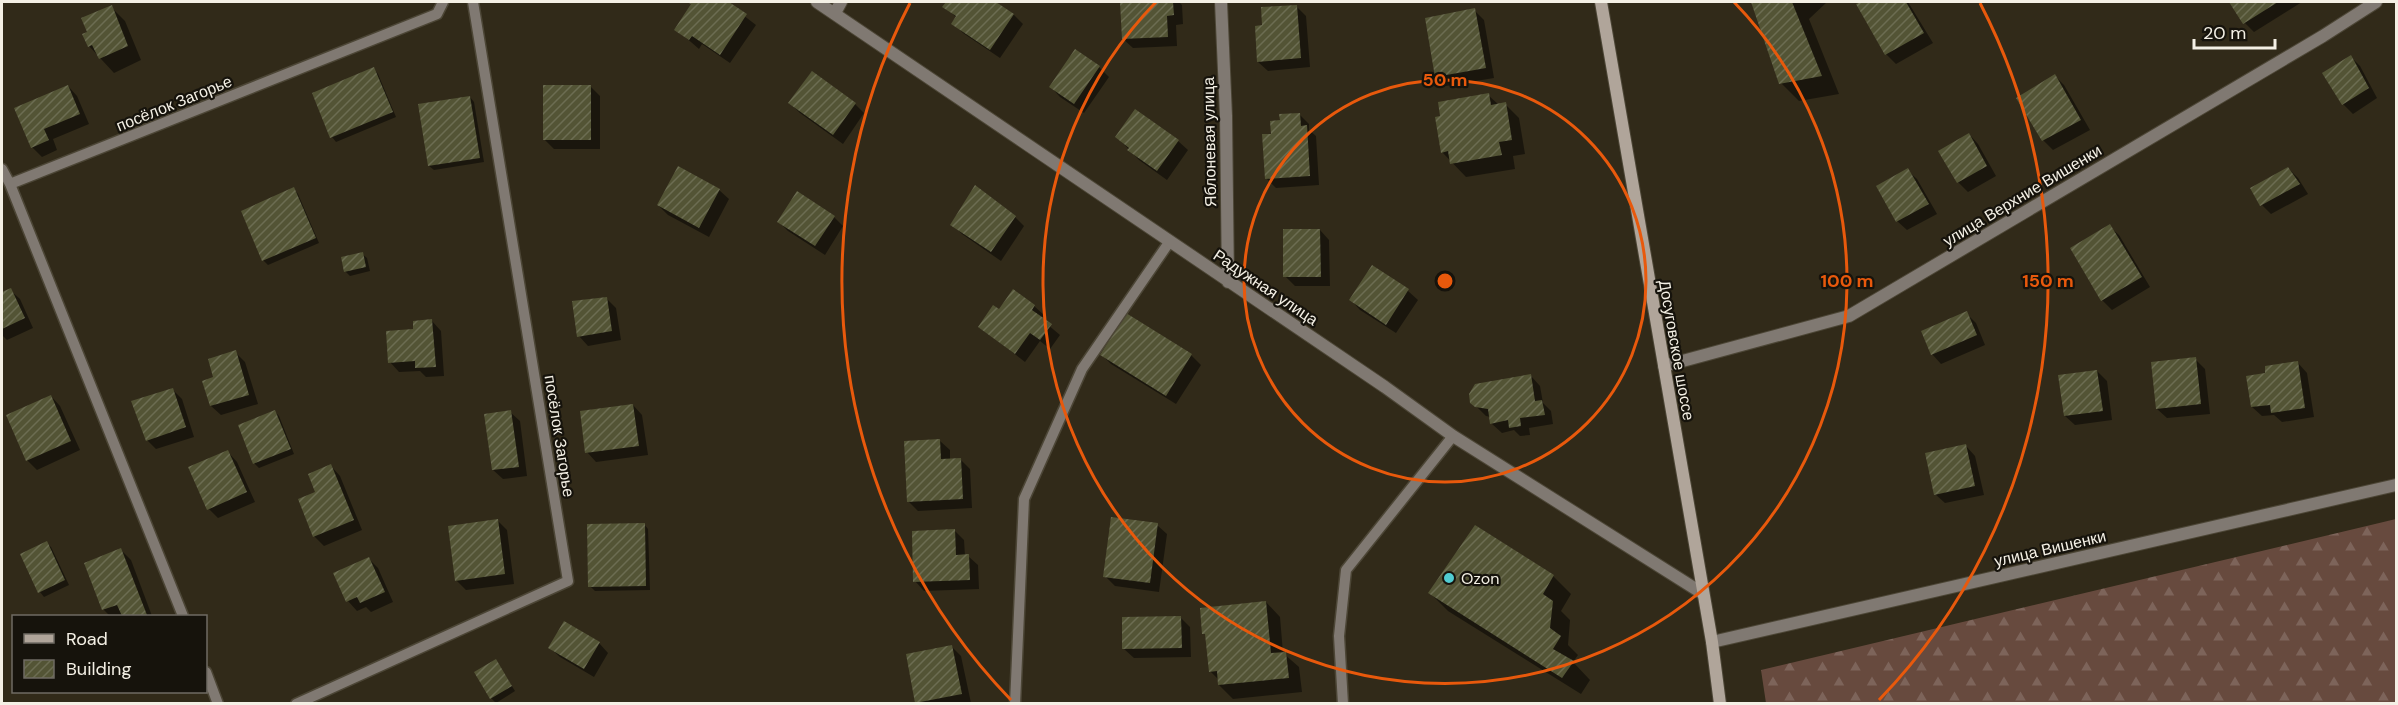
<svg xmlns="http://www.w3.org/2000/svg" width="2398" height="705" font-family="'DM Sans',sans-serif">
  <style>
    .forest { fill: url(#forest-firs) }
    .shadow { fill: #0007 }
    .building { fill: url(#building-hatch) }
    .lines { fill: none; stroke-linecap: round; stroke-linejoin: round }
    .service-casing { stroke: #4c4636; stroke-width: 13 }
    .minor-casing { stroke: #4c4636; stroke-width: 14 }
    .secondary-casing { stroke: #4c4636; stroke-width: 14 }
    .service { stroke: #807972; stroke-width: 10 }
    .minor { stroke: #807972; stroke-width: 12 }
    .secondary { stroke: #b0a59a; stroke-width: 12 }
    .ring { fill: none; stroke: #e8590c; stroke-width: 3 }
    .poi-dot { fill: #51ccd1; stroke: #16130c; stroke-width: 2 }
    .labels { text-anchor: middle; stroke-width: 4.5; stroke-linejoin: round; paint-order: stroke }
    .street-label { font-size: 16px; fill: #f4f0e5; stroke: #16130c }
    .poi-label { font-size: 16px; fill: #f4f0e5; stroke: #16130c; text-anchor: start }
    .centre { fill: #e8590c; stroke: #16130c; stroke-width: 3 }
    .ring-label { font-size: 18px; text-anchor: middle; font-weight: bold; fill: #e8590c; stroke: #16130c; stroke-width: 4.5; stroke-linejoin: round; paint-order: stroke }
  </style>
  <defs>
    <pattern id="forest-firs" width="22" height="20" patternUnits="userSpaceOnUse" patternTransform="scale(1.5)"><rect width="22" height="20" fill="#674a3e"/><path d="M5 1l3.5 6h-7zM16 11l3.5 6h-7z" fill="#7d645a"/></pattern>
    <pattern id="building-hatch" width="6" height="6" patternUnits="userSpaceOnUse" patternTransform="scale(1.5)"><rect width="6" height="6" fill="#535435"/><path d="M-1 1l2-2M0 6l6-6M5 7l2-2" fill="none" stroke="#6c6d52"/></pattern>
  </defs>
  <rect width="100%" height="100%" fill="#312a19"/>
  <!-- forest -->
  <path class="forest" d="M2396,519v184h-630l-5,-33z"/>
  <!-- shadow -->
  <path class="shadow" d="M690,2h36l30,23 -26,38 -28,-19 -3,5 -23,-20 16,-24z
    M947,2h46l21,13 9,9 -23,34 -37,-25 -10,-10 4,-5 -13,-12z
    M1121,2h58l3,3 1,19 -7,1 1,21 -44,2 -10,-9z
    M1758,2h69l-18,17 30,75 -40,7 -18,-18 -28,-80z
    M1864,2h44l25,41 -37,21 -10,-10 -28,-49z
    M2231,2h71l-48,30 -9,-9z
    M1296,6l10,10 4,51 -42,4 -10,-9 6,-36z
    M111,7l14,14 16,39 -27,13 -25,-27v-13z
    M1474,10l10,10 10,58 -48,8 -9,-9z
    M2351,57l9,9 17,32 -24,16 -10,-10z
    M1099,67l10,10 -25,36 -24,-16 -9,-10z
    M374,69l4,5 18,43 -60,25 -4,-5z
    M2055,76l9,9 26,45 -37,20 -10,-10 -25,-42z
    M68,86l9,10 12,28 -36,15 4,11 -15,7 -10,-10z
    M591,87l9,9v53h-46l-10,-10z
    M1488,95l11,10 6,-1 14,14 6,36 -12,2 2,13 -49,8 -24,-25z
    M470,97l4,5 10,60 -50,8 -5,-4z
    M790,103l65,1 9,9 -21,31 -43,-31z
    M1299,114l10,10v6l7,6 3,49 -43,3 -10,-10 7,-43 8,-13z
    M1969,134l9,10 18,32 -28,16 -10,-10z
    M1117,137l61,4 10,9 -21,30 -28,-20z
    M2288,168l10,10 10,16 -37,20 -9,-9z
    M1907,170l10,9 20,35 -30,16 -10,-9z
    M294,189l4,5 21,49 -51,22 -5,-5 -20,-49z
    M719,190l10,9 -20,38 -41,-22 -10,-10z
    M834,217l9,9 -18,29 -37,-24 -9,-9z
    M1015,217l9,9 -23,35 -39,-27 -10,-10z
    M2109,226l10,9 31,52 -38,23 -10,-10z
    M1320,230l9,10 1,46h-35l-10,-10z
    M362,254l5,4 3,13 -20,5 -5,-5z
    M1372,267l36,24 10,9 -22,33 -36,-23 -9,-10z
    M10,290l10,9 13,29 -26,12 -5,-5v-41z
    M1014,291l20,15 10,9 -3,4 19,16 -10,14 -10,-8 -15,21 -45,-35 19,-16z
    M606,298l10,10 5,32 -33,6 -9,-10z
    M1966,313l10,10 9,22 -44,19 -9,-10z
    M432,321l9,10 3,45 -18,1 -6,-6 -21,1 -9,-10 25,-32z
    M235,352l10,10 13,42 -37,11 -10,-9 -7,-24 11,-4z
    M1102,355h89l10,10 -25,39 -65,-40z
    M2195,359l10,10 5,45 -43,4 -10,-9z
    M2298,363l9,10 7,44 -32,5 -8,-7 -12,1 -10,-9 15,-33z
    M2097,371l10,10 5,39 -37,5 -10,-9z
    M1531,376l9,10 3,17 8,8 2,13 -24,4 1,7 -10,1 -6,-6 -12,3 -10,-9 -1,-7 -5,-1 -14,-14z
    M172,389l10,10 12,38 -38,12 -9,-9z
    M51,396l9,10 20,44 -43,20 -10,-10z
    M633,405l9,10 6,40 -52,7 -9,-10z
    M275,412l4,4 15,38 -35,14 -5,-5z
    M510,412l10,9 7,55 -24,3 -10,-9z
    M940,441l10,9v10h11l9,9 2,39 -54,3 -9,-9z
    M1966,446l9,10 9,39 -39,8 -10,-9z
    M228,452l9,10 18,40 -37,16 -9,-9z
    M331,466l9,10 22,54 -38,16 -10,-10 3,-43z
    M498,521l9,9 7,54 -48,6 -10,-10z
    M644,524l4,5 2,61 -55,1 -5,-5z
    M1157,525l10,9 -8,58 -44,-6 -10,-10z
    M954,530l10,10 1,16h3l10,9 1,24 -55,2 -9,-10z
    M46,543l5,4 18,38 -25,12 -4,-5 -18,-37z
    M121,550l10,10 21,56h-42l-6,-6 -18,-46z
    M369,559l9,9 15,34 -22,10 -5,-5 -9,4 -9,-10z
    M1553,576l18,18 -10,17 9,9 -2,25 10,10 -5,7 17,18 -9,14 -133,-83 -18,-18z
    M1266,602l14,15 3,36 16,14 3,25 -69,7 -14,-14v-5l-9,-9 -3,-34 -3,-4z
    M1181,618l9,9 1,30 -57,1 -10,-9z
    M599,643l9,10 -14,24 -34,-20 -10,-9z
    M951,646l10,10 10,47 -53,1 -11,-49z
    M496,661l19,30 -19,12 -5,-5z"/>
  <!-- building -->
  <path class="building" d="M687,2h42l18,12 -27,41 -28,-19 -3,4 -15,-10 17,-26z
    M946,2h50l18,12 -24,36 -39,-26 5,-8 -14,-9z
    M1120,2h53l1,13 -7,1 1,21 -46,2z
    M1751,2h41l30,74 -43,8z
    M1861,2h45l18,31 -39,22 -29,-51z
    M2229,2h49l-35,22z
    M112,5l16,41 -29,13 -7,-14 -4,2 -6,-13 5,-2 -6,-14z
    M1297,5l4,53 -44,4 -2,-36 7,-1 -1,-18z
    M1475,8l11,60 -51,9 -10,-59z
    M1075,49l25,17 -26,38 -25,-17z
    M2351,55l18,33 -27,17 -20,-32z
    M374,67l19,45 -63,26 -18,-45z
    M812,71l44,32 -23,32 -45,-32z
    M2055,74l26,46 -39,21 -26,-43z
    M68,85l12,29 -36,15 5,11 -18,8 -17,-40z
    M543,85h48v55h-48z
    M1489,93l2,12 15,-3 6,38 -13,2 3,13 -52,9 -2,-13 -7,2 -6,-36 5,-1 -2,-14z
    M470,96l10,62 -52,8 -10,-62z
    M1135,109l44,31 -22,31 -30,-21 2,-2 -14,-11z
    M1300,113l1,13 6,-1 3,51 -45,3 -3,-45h9l-1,-13 10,-1 -1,-6z
    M1969,133l18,33 -30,17 -19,-32z
    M678,166l42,23 -21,39 -42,-23z
    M2288,167l12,17 -40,22 -10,-18z
    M1908,168l21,36 -33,18 -20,-36z
    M975,185l41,31 -25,36 -41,-27z
    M294,187l22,51 -54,23 -21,-50z
    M797,191l38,25 -20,30 -38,-24z
    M2110,224l32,53 -41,24 -31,-53z
    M1283,229h37l1,48h-38z
    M363,252l3,15 -22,5 -3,-15z
    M1372,265l37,24 -23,36 -37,-25z
    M11,288l14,30 -23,11v-37z
    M1013,289l22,16 -3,5 20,14 -12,16 -10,-7 -15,21 -37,-27 15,-22 6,4z
    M607,297l5,34 -35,6 -5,-36z
    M1967,311l10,24 -46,20 -10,-24z
    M1126,313l66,41 -26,42 -66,-41z
    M432,319l4,48 -21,1v-7l-27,2 -2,-32 27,-2v-8z
    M236,350l13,45 -39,11 -8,-25 11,-4 -5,-18z
    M2196,357l5,47 -45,5 -5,-47z
    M2298,361l7,47 -34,5 -1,-8 -19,2 -5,-31 19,-3v-7z
    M2097,370l6,41 -39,5 -6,-41z
    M1531,374l4,27 7,-1 3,15 -25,3 1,8 -12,2 -1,-8 -18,4 -2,-15 -13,-2 -5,-4 -1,-9 6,-10z
    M173,388l13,39 -40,14 -15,-40z
    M51,395l20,46 -45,20 -20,-46z
    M633,404l6,42 -54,7 -5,-42z
    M275,410l16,39 -38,15 -15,-39z
    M511,410l8,57 -27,3 -8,-56z
    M940,439l1,20 20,-1 2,41 -56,3 -3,-61z
    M1966,444l9,42 -41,9 -9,-42z
    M228,450l19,42 -40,18 -19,-43z
    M331,464l23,56 -41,17 -15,-38 17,-7 -7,-18z
    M1111,517l47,6 -8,60 -47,-6z
    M498,519l7,55 -50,7 -7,-55z
    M645,523l1,63 -58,1 -1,-63z
    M1475,525l79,50 -11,19 10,7 -3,27 11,8 -8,13 21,12 -12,17 -134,-85z
    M955,529l1,26 13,-1 1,26 -57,2 -1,-51z
    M47,541l18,39 -27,13 -18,-39z
    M121,548l26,67 -3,1h-22l-5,-11 -15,5 -18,-47z
    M369,557l16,35 -25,11 -3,-6 -11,5 -13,-29z
    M1266,601l5,52 15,-1 3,26 -71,7 -1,-14 -8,1 -4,-38h-3l-2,-26z
    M1181,616l1,32 -60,1v-32z
    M564,621l36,21 -16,27 -36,-21z
    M952,645l10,49 -47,9 -9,-49z
    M496,659l16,27 -22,13 -16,-27z"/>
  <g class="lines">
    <defs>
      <path id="service" d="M2,169l8,15
        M183,616l-173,-432 427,-170 6,-12
        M206,672l12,32
        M296,704l272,-123 -95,-579
        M1015,704l9,-205 58,-130 88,-128
        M1343,704l-4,-68 7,-66 107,-134"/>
      <path id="minor" d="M817,2l568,385 68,49 249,157
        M1221,2l5,114 2,166
        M835,13l6,-11
        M1664,366l185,-50 474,-280 53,-34
        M1712,642l684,-157"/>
      <path id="secondary" d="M1601,2l111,640 8,62"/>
    </defs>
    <!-- service casing -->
    <use href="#service" class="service-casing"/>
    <!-- minor casing -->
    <use href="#minor" class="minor-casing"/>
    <!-- secondary casing -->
    <use href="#secondary" class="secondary-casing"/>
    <!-- service -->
    <use href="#service" class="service"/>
    <!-- minor -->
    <use href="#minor" class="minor"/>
    <!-- secondary -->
    <use href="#secondary" class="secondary"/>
  </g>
  <!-- distance rings -->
  <g class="ring">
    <circle cx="1445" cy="281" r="201"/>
    <path d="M1734 2A402 402 0 1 1 1156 2"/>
    <path d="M1011 700A603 603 0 0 1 910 3M1980 3A603 603 0 0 1 1879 700"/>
  </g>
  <!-- markers -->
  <circle class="poi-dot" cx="1449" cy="578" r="6"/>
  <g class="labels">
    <!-- street labels -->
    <g class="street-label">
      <text transform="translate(174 103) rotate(-22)" y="6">посёлок Загорье</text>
      <text transform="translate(1209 142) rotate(-91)" y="6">Яблоневая улица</text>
      <text transform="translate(2022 195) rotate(-31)" y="6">улица Верхние Вишенки</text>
      <text transform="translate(1266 287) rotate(34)" y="6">Радужная улица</text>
      <text transform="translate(1677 350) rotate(80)" y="6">Досуговское шоссе</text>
      <text transform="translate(560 436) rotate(81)" y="6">посёлок Загорье</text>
      <text transform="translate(2050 548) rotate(-13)" y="6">улица Вишенки</text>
    </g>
    <!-- poi labels -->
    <g class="poi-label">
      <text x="1461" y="584">Ozon</text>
    </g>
  </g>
  <circle cx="1445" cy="281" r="9" class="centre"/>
  <g class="ring-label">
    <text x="1445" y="86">50 m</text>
    <text x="1847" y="287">100 m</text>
    <text x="2048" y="287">150 m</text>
  </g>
  <!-- border -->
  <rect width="2398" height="705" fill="none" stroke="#f4f0e5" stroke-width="6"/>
  <!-- legend -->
  <rect x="12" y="615" width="195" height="78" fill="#16130c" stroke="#6f6b63" stroke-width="1.5"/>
  <rect x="24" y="634" width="30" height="9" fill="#b0a59a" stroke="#6f6b63" stroke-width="1.5"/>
  <text x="66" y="645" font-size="18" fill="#f4f0e5">Road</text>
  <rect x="24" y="660" width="30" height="18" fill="url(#building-hatch)" stroke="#6f6b63" stroke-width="1.5"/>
  <text x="66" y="675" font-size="18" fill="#f4f0e5">Building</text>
  <!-- scale -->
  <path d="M2194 39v9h81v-9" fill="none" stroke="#f4f0e5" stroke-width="3"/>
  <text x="2203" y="39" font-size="18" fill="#f4f0e5" stroke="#16130c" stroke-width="4.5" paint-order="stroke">20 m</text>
</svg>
